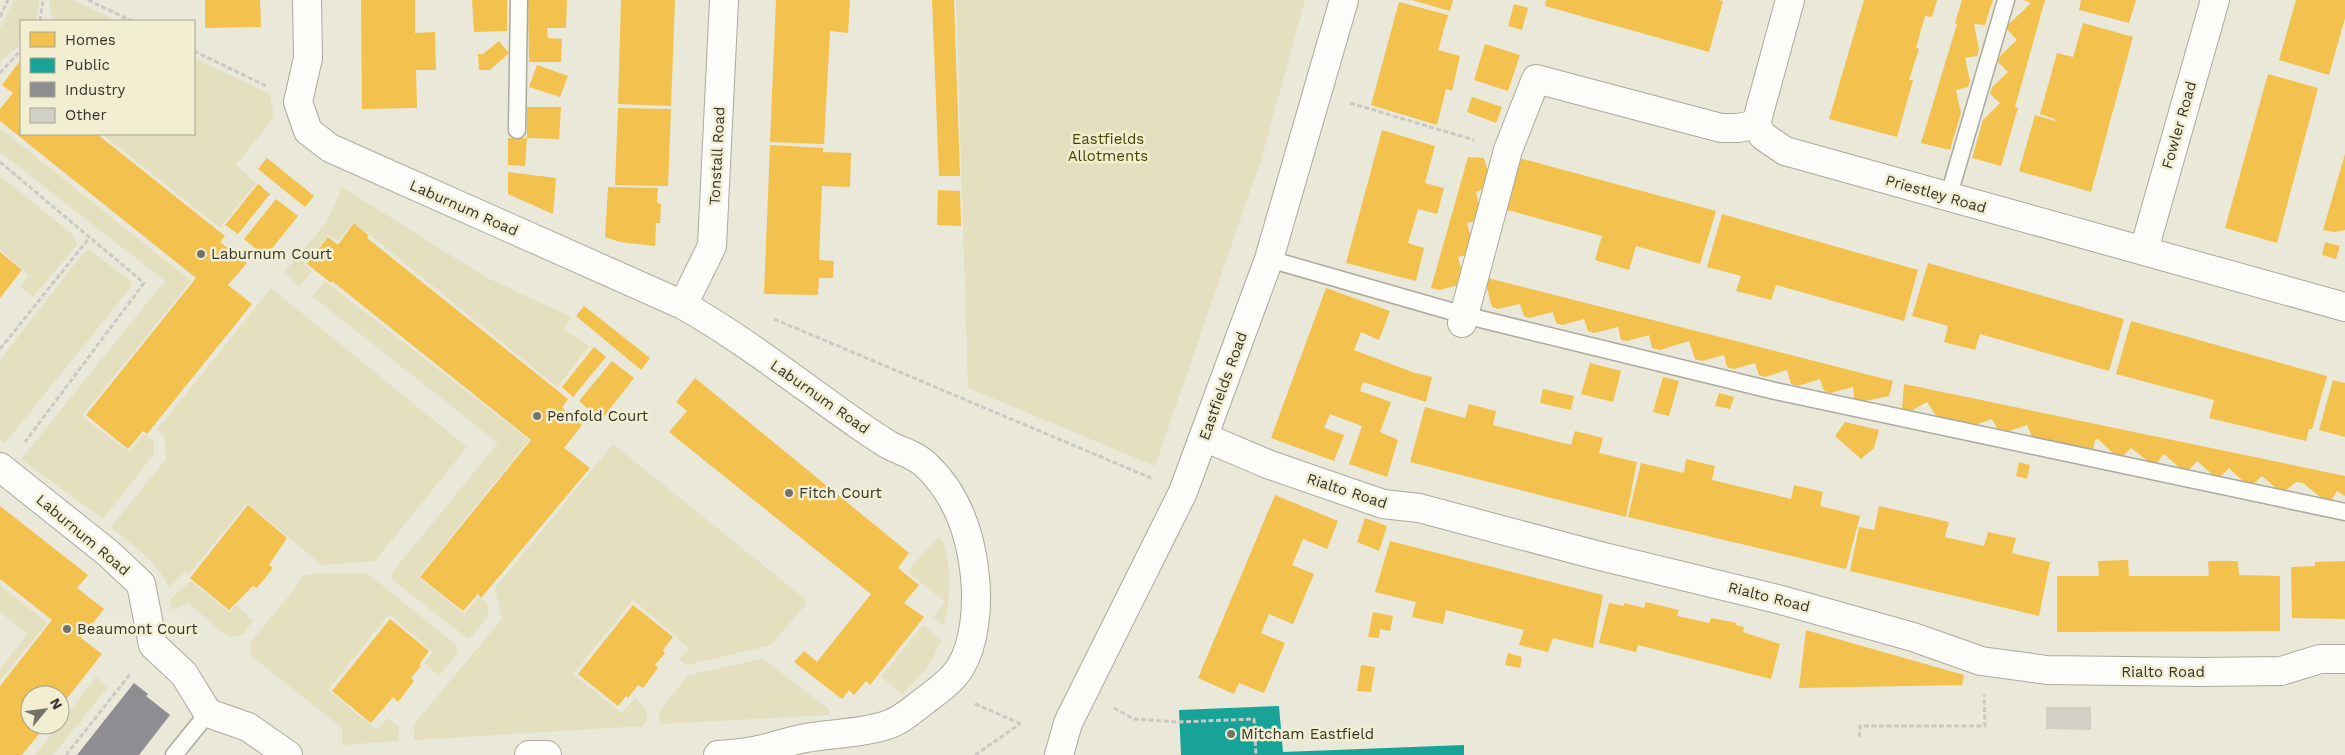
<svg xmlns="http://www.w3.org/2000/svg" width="2345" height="755" font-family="'Work Sans',sans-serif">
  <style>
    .green { fill: #e3dfbf }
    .homes { fill: #f2c14e }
    .public { fill: #17a398 }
    .industry { fill: #8d8d92 }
    .building { fill: #d2d0c4 }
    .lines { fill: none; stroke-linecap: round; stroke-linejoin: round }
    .service-casing { stroke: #abaa9e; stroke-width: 19 }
    .minor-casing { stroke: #abaa9e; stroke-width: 30 }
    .tertiary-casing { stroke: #abaa9e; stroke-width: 30 }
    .path { stroke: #cac9c4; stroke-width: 3; stroke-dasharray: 5 2.5; stroke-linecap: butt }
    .service { stroke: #fcfcf9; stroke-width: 16 }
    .minor { stroke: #fcfcf9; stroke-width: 28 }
    .tertiary { stroke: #fcfcf9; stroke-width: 28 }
    .poi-dot { fill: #757468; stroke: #f1eed2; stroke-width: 2 }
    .labels { text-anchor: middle; stroke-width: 5; stroke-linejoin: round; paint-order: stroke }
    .street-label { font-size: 15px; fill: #36352b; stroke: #f1eed2 }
    .park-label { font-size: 15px; fill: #4c4401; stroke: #f1eed2 }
    .poi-label { font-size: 15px; fill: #36352b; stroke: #f1eed2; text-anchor: start }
  </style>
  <rect width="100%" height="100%" fill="#eae8d9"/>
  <!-- green -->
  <path class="green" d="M14,0h25l-2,21h-16v23l-21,18v-34z
    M49,0h24l44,21h-64z
    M956,0h349l-44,160 -106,306 -187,-78z
    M194,58l76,36 4,23 -38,48 20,18 -36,45 -118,-94h92z
    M0,128l191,153 -109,135 47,36 15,-18 10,7v13l-51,65 -82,-60 144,-178 -165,-129z
    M0,176l71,57 6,12 -44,52 -13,-10 9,-12 -29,-25z
    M342,187l145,91 85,39 -8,12 25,17 -32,41 -203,-165 -16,19 -9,-6 -25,29 8,7 -13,15 -15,-14 43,-50z
    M90,250l42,32 -1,5 -126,156 -5,-5v-78l84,-108z
    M325,281l204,159 -111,137 46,37 15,-17 8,7 1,13 -18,21h-3l-72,-56 -4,-3v-5l107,-131 -186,-147z
    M271,288l196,159 -92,114 -53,4 -75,-62 -58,71 -4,-2 -16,15c-13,-27 -36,-41 -58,-60l55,-68 -2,-23 -7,-6z
    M613,444l191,154 2,6 -35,41 -85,20 -7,-6 11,-10 -57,-49 -60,74 49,39 13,-15 12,12v10l-4,6 -229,14v-16l88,-105 -7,-31z
    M939,537c13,13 12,71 5,88l-11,-8 12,-15 -38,-31z
    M367,573l88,71 3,8 -19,24 -15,-13 9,-11 -44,-38 -61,76 49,40 11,-12 11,9 -1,14 -56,4v-17l-91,-72v-14l45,-55 5,-10 7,-3z
    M191,581l39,32 6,-8 17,16 -10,13 -12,3 -9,-5 -34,-29 -17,7 -1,-11z
    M0,585l47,38 -47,58v-12l27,-35 -27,-22z
    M923,625l18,15c-8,23 -22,38 -39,54l-21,-17z
    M763,659l67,51 -2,5 -168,9 -1,-12 29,-37z
    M96,677l12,10 -55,68h-18z"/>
  <!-- homes -->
  <path class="homes" d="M205,0h55l1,27 -56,1z
    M361,0h54v33l20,-1 1,38h-20l1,38 -55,1z
    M472,0h35v31l-33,1z
    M528,0h39l-1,28h-19l1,10 14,1 -1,23h-32z
    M621,0h54l-4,106 -53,-2z
    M776,0h74l-2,33 -18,-2 -6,113 -54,-2z
    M932,0h22l6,176h-21z
    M1412,0h41l-3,11z
    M1546,0h172l5,1 -14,51 -164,-46z
    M1864,0h73l-5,17 -7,-1 -9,32 3,1 -10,31h4l-16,57 -68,-18z
    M1962,0h31l-8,25 -11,-1 5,26 -2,6 -12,2 5,23 -2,6 -12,3 5,23 -11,37 -29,-7 36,-119 -2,-1z
    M2023,0h22l-30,107 3,1 -17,58 -29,-8 11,-38 17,-17 -10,-9 2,-7 16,-15 -10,-10 2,-6 17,-16 -10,-11 1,-4 23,-22z
    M2081,0h55l-7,23 -50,-13z
    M2296,0h49v18l-16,57 -50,-15z
    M1399,2l49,13 -10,35 22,6 -8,35 -6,-2 -9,36 -66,-20z
    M1514,4l14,4 -6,22 -14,-4z
    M2083,23l50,14 -42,155 -72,-21 16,-56 20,6v-2l-15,-5 17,-61 16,4z
    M499,41l10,12 -19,17h-11l-1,-16h5z
    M1485,44l35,11 -12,36 -34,-11z
    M19,62l2,72h76l128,102 -5,6 27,21 -19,22 24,19 -105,130 -4,-3 -15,18 -42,-34 110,-137 -196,-157v-12l13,-16 -11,-8z
    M537,65l31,11 -8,21 -31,-10z
    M2268,74l50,14 -41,155 -52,-15z
    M1472,97l30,10 -6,16 -29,-11z
    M527,107h34l-2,32 -32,-1z
    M618,108l53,1 -3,77 -53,-1z
    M1382,130l53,16 -10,37 19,5 -7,26 -19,-5 -10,34 16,5 -8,33 -70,-18z
    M508,138h19l-2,28 -17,-1z
    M770,145l53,3v4l28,1 -1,34 -28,-1 -3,74 15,1 -1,17h-14l-1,17 -54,-1z
    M2345,154v76l-11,2 -11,-2z
    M1468,157l16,1 7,25 -2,4 -13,5 5,23 -1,5 -13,3 6,23 -2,8 -13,3 6,21 -2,6 -22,6 -9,-2z
    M267,158l47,38 -9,11 -47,-38z
    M1519,158l197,53 -16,53 -64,-18 -7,24 -34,-10 7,-24 -98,-27z
    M508,172l48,6 -3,36 -45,-20z
    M258,184l12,10 -32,40 -13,-9z
    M608,187l50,1 -1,15 4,1 -1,19h-4l-1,23 -35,-4 -15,-5z
    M938,190l22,1 1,35 -24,-1z
    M276,199l22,17 -33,41 -21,-18z
    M1722,214l196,56 -14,51 -128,-36 -5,15 -35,-9 5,-15 -34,-9z
    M354,223l15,13 -2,2 201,161 -6,9 20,17 -18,23 26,20 -109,130 -3,-4 -15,17 -43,-34 111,-137 -199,-159 -1,2 -24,-19 21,-27 10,8z
    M2325,242l15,4 -4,13 -14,-4z
    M0,252l22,18 -22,28z
    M1928,263l196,56 -15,52 -129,-37 -5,16 -31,-8 4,-16 -36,-10z
    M1484,277l409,104 -4,15 -29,6 -6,-3 -1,-12 -23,6 -6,-2 -4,-12 -22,7 -7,-2 -4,-14 -22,7 -6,-2 -4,-12 -21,6 -7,-2 -3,-12 -22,6 -7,-2 -6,-18 -29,9 -8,-2 -3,-13 -22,6 -6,-1 -3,-13 -24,6 -6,-2 -4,-12 -22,6 -6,-2 -3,-11 -24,6 -5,-2 -4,-12 -22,5 -6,-2z
    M1326,288l64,23 -11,29 -18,-8 -7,18 61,23 17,4 -6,25 -63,-20 -3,9 31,11 -11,30 18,8 -11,37 -38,-13 13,-38 -32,-12 -6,14 20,7 -10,26 -63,-23z
    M584,306l66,52 -9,12 -65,-54z
    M2131,321l196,55 -15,53h-3l-3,12 -97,-23 5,-18 -98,-26z
    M594,347l12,10 -33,40 -11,-10z
    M612,361l22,17 -33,42 -22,-19z
    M1590,363l31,8 -8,31 -32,-8z
    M1663,377l16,4 -10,35 -16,-4z
    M695,378l214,175 -11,15 21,17 -15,18 20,14 -54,68 -4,-4 -12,14 -5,-5 -7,9 -48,-37 10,-11 13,11 54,-68 -202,-162 18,-21 -11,-9z
    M2333,380l12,3v54l-26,-7z
    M1904,384l441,92v20l-8,-5 -6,10 -7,-1 -21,-17 -7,-1 -11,9 -7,-1 -16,-14 -10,9 -6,-1 -17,-16 -9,9 -7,-2 -16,-14 -9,10 -6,-1 -18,-16 -8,10 -7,-2 -18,-14 -8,8 -8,-1 -17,-16 -3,1 -2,11 -61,-14 -5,-12 -21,7 -8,-2 -6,-11 -18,6 -37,-8 -10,-15 -18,10 -7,-2z
    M1543,389l31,7 -3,14 -31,-7z
    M1719,393l15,4 -4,12 -15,-3z
    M1469,404l27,7 -3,14 78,20 4,-14 28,7 -4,15 38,9 -11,55 -216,-55 15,-55 40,11z
    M1845,422l34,8 -5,18 -13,11 -26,-23z
    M1686,459l29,7 -3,14 79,19 3,-14 29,7 -3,14 40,10 -14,53 -218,-52 13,-54 43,10z
    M2019,462l11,3 -3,14 -11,-3z
    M1275,495l63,26 -11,28 -24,-10 -11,26 22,9 -21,50 -24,-10 -8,19 24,10 -21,50 -25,-10 -5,11 -36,-16z
    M248,505l39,33 -18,27 4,3 -16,20 -4,-2 -24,24 -39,-32z
    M0,506l88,69 -11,13 27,21 -23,29 21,16 -42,53v-12h-30v30h16l-24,30h-22v-69l52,-66 -52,-41z
    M1879,506l70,16 -4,15 39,9 4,-14 28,6 -4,15 38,9 -11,54 -189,-45 9,-44 15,3z
    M1365,518l22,8 -8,25 -22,-9z
    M1390,541l213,54 -10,53 -40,-10 -5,14 -29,-7 5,-15 -78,-20 -3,14 -31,-7 4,-15 -41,-10z
    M2128,560l1,16h80l-1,-15h30l1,14 41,1v55l-223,1v-56h42l-1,-15z
    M2345,561v58l-53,-1 -1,-51 24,-1v-4z
    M1646,602l33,8 -2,6 32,7 2,-5 26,5 -1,2 8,2 -1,5 37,12 -9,35 -133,-34 -2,7 -37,-9 10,-40 15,3v-3l20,5z
    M633,605l40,32 -10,13 2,3 -10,12 3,3 -15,20 -5,-3 -10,13 -2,-2 -8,10 -40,-32z
    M1373,612l20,4 -3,15 -10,-2 -1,9 -11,-1z
    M390,619l39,32 -10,14 2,1 -10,12 3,3 -16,21 -5,-5 -22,26 -39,-32z
    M1806,630l158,45 -2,10 -163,3z
    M1508,653l14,4 -2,11 -15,-3z
    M1361,665l14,2 -4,25 -14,-1z"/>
  <!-- public -->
  <path class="public" d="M1279,706l4,46 181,-7v10h-283l-2,-45z"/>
  <!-- industry -->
  <path class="industry" d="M134,683l14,11 -2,2 24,19 -31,40h-62z"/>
  <!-- building -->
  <path class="building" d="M2046,707h45v23l-45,-1z"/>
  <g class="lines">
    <defs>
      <path id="service" d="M517,130l2,-130
        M1948,198l58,-198
        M1269,259l195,56 311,76 570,121
        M174,755l34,-42"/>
      <path id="minor" d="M307,0l1,58 -10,44 10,29 22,17 353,157c62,35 118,80 177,121 9,6 19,13 29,19 13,7 27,10 37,20 32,30 45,70 49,112 3,28 0,67 -15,91 -9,14 -25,25 -37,34 -12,9 -23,19 -36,23 -27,9 -54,8 -81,13 -18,3 -35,10 -53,13 -11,2 -23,3 -35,4
        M1756,124l34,-124
        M2144,250l71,-250
        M683,305l29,-59 12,-246
        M1462,323l46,-173 28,-71 185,49h18l17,-4 7,12 22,15 560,156
        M1204,437l66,28 113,39 36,4 177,47 185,45 132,37 68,24 66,9 154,2 80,-1 39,-12h25
        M0,467l108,86 33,31 12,61 31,29 24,39 40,14 40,28
        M529,755h18"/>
      <path id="tertiary" d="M1059,755l9,-32 115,-231 86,-233 75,-259"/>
    </defs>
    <!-- service casing -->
    <use href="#service" class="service-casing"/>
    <!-- minor casing -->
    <use href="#minor" class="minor-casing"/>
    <!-- tertiary casing -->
    <use href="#tertiary" class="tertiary-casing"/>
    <!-- path -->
    <path class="path" d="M88,0l44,21
      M0,17l8,-17
      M40,21l3,-21
      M194,51l72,35
      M0,73l21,-23
      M1350,103l124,37
      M0,162l144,121 -119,159
      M774,319l377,159
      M0,349l90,-112
      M975,704l46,20
      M1114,708l20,11 45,3 75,-3 2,36
      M1859,737l1,-11h125l-1,-31
      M66,755l65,-82
      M975,755l45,-31"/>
    <!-- service -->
    <use href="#service" class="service"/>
    <!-- minor -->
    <use href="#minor" class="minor"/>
    <!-- tertiary -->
    <use href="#tertiary" class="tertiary"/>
  </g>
  <!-- markers -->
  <g class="poi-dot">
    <circle cx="201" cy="254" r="5"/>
    <circle cx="537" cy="416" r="5"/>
    <circle cx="789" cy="493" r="5"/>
    <circle cx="67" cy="629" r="5"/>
    <circle cx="1231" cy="734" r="5"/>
  </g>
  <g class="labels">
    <!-- street labels -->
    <g class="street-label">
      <text transform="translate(2179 125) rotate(-74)" y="5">Fowler Road</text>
      <text transform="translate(717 156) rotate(-87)" y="5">Tonstall Road</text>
      <text transform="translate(1936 194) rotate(16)" y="5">Priestley Road</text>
      <text transform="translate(464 208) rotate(24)" y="5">Laburnum Road</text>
      <text transform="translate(1223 386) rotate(-70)" y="5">Eastfields Road</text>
      <text transform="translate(820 397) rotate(35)" y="5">Laburnum Road</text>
      <text transform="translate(1347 491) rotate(18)" y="5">Rialto Road</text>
      <text transform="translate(83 535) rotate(40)" y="5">Laburnum Road</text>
      <text transform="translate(1769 597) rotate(14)" y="5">Rialto Road</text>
      <text x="2163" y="677">Rialto Road</text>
    </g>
    <!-- park labels -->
    <g class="park-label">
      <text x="1108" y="144">Eastfields<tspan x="1108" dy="17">Allotments</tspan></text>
    </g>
    <!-- poi labels -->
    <g class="poi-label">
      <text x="211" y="259">Laburnum Court</text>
      <text x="547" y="421">Penfold Court</text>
      <text x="799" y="498">Fitch Court</text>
      <text x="77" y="634">Beaumont Court</text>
      <text x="1241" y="739">Mitcham Eastfield</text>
    </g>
  </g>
  <!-- legend -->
  <rect x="20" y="20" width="175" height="115" fill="#f1eed2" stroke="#a6a48f"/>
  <rect x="30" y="32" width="25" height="15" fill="#f2c14e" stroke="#a6a48f"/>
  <text x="65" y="45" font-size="15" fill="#36352b">Homes</text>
  <rect x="30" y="58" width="25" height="15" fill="#17a398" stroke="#a6a48f"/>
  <text x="65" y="70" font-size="15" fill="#36352b">Public</text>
  <rect x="30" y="82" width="25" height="15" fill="#8d8d92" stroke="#a6a48f"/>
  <text x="65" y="95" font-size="15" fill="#36352b">Industry</text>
  <rect x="30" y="108" width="25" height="15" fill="#d2d0c4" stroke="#a6a48f"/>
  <text x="65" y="120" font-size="15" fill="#36352b">Other</text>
  <!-- north arrow -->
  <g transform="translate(45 710) rotate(61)"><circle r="24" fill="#f1eed2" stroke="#a6a48f"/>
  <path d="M0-4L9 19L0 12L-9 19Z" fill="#757468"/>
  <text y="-8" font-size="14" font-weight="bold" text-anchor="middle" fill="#36352b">N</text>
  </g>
</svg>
